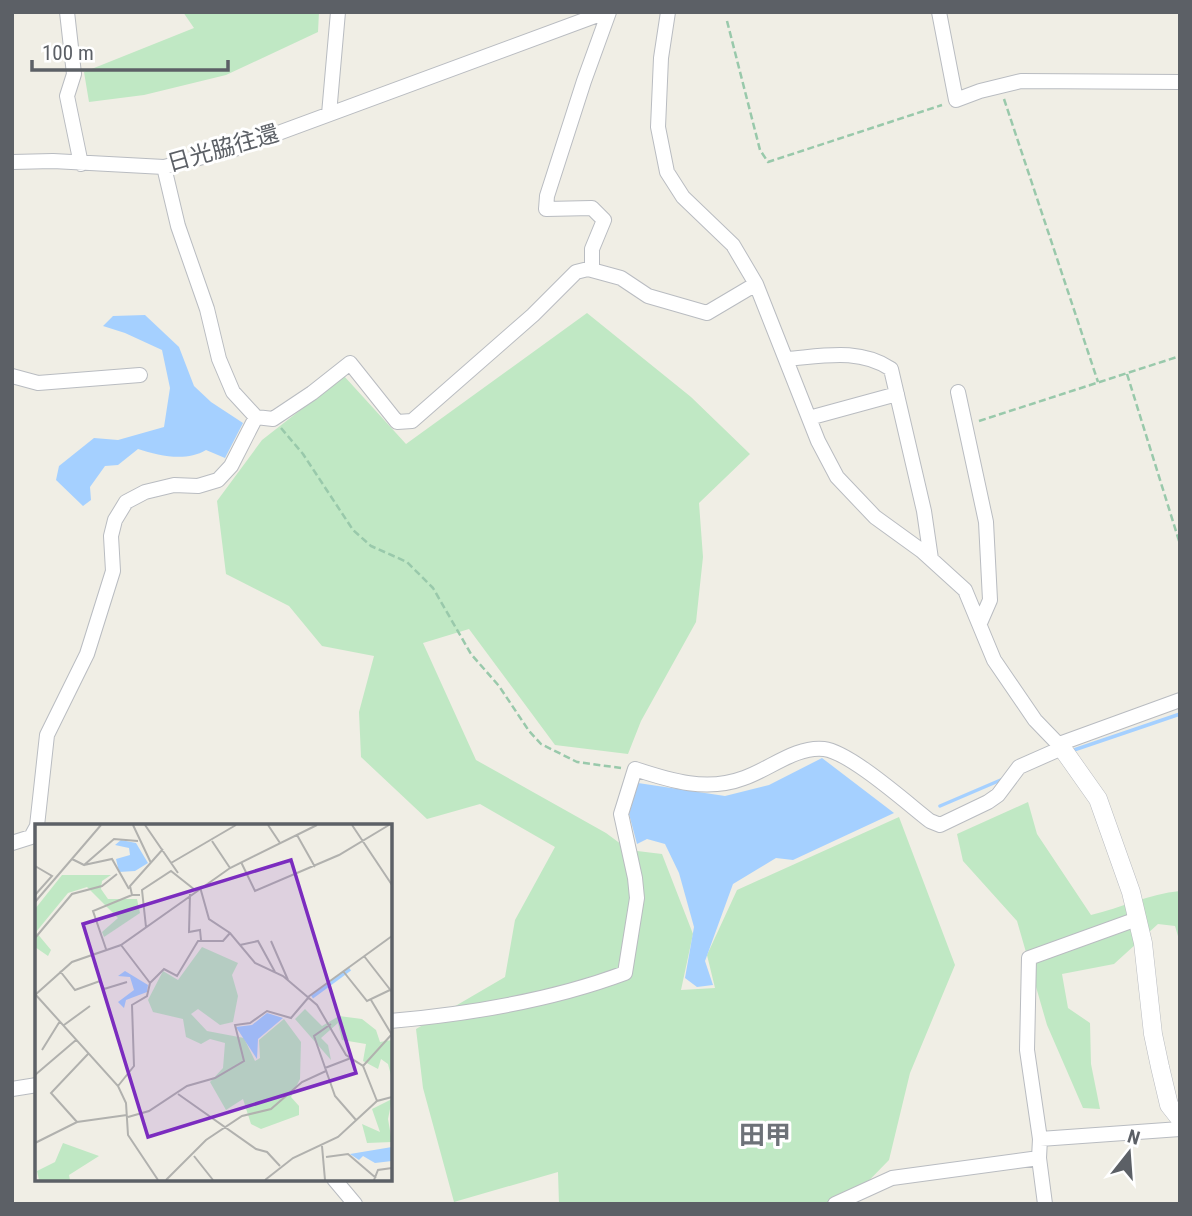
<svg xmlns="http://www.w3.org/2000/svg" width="1192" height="1216" font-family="'Roboto Condensed','Noto Sans JP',sans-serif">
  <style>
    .green { fill: #c0e8c4 }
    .water { fill: #a5d0ff }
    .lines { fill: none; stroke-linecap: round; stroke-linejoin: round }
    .stream { stroke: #a5d0ff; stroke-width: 3.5 }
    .minor-casing { stroke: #b9bcc1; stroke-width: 16 }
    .tertiary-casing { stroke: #b9bcc1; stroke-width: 19 }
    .path { stroke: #99c9ab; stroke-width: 2.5; stroke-dasharray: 7 3.5; stroke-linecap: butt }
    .minor { stroke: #fff; stroke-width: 14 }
    .tertiary { stroke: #fff; stroke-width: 18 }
    .labels { text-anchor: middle; stroke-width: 6; stroke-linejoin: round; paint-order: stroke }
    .street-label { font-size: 23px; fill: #5c6066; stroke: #fff }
    .quarter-label { font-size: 26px; font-weight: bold; fill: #6d7278; stroke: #fff }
    .inset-river { fill: none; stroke: #a5d0ff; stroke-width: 3.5 }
    .inset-road { fill: none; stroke: #b1b1ae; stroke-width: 2 }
    .view { fill: #7b2cbf; fill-opacity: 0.15; stroke: #7b2cbf; stroke-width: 3.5 }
    .inset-edge { fill: none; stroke: #5c6066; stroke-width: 3.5 }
  </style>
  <rect width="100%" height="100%" fill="#f0eee5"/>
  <!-- green -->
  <path class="green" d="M183,12h136l-1,20 -92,43 -82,20 -55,7 -5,-30 110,-44z
    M587,313l104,84 59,57 -51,49 4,54 -7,65 -55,99 -13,33 -73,-9 -86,-116 -46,14 53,117 130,73 23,17 33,4 31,80 -12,56 34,-2 -8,-33 30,-65 162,-73 56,148 -45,108 -21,87 -43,44h-287l-1,-32 -104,30 -31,-114 -7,-59 89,-52 10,-57 40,-73 -75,-43 -53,15 -66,-62 -2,-45 15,-56 -52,-10 -33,-40 -63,-32 -9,-73 45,-61 82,-64 62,68z
    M1028,802l9,32 54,81c30,-7 58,-21 89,-24v52l-5,-17 -17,-2 -44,40 -52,10 6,34 22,15 1,41 9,45 -17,-1 -36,-83 -30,-104 -54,-60 -6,-27z"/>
  <!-- water -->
  <path class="water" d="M145,315l34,32 15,39 17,16 32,21 -18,35 -19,-8c-20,12 -46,6 -68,-1l-20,16 -13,1 -15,21 1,13 -8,6 -27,-26 3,-14 35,-28 24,2 46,-13 6,-39 -8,-38 -37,-17 -22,-7 10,-10z
    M822,758l72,55 -101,47 -17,-2 -43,26 -28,77 8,24 -16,2 -12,-9 9,-51 -15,-54 -14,-29 -18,-5 -10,5 -8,-30 9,-31 87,13 44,-11z"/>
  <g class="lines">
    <!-- stream -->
    <path class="stream" d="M1071,751l109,-37
      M940,806l63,-27"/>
    <defs>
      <path id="minor" d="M67,12l7,62 -7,22 14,68
        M939,12l17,88 24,-9 41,-10 159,1
        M329,114l9,-102
        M12,162l41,-1 111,6 74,-19 368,-136
        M164,167l14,59 29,83 12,50 14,33 23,25 17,2 39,-26 38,-30 47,59 15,-1 121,-106 43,-43 12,-3 33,9 27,18 59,17 49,-29
        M592,270v-21l12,-29 -12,-12 -46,1 1,-13 37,-115 25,-69
        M787,359c37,-3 72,-11 104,10l33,142 7,48
        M12,376l26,7 102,-8
        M958,392l28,130 4,78 -10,23
        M809,418l88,-24
        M1059,744l121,-44
        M37,826l10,-91 40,-81 26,-83 -2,-35 4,-16 11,-18 19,-10 29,-7 24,1 20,-6 13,-14 25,-49
        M12,843l19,-6 6,-11
        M390,1021c80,-7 160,-20 235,-48l12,-75 -2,-20 -14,-64 14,-45c36,12 72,23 109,9 26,-9 52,-32 80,-29 26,3 84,55 106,72l10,4 48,-23 10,-7 21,-28 43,-19 -27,-28 -41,-60 -29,-70 -43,-39 -47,-34 -38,-40 -19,-36 -62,-157 -23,-39 -50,-48 -16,-25 -9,-45 3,-69 7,-46
        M12,1089l25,-4
        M1040,1139l140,-10
        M334,1179l21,25
        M835,1204l57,-26 147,-20
        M1045,1204l-6,-46 1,-19 -13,-89 2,-92 108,-39"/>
      <path id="tertiary" d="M1062,748l36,51 33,93 12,51 10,91 7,33 9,38 11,14"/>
    </defs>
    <!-- minor casing -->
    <use href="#minor" class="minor-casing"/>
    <!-- tertiary casing -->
    <use href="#tertiary" class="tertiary-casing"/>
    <!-- path -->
    <path class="path" d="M727,21l33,129 8,12 174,-57
      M1004,99l94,283
      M1127,374l53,170
      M979,421l201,-65
      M281,428l22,26 50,76 18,16 36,16 26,26 38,66 28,32 30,45 12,13 36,18 44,6"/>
    <!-- minor -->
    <use href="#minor" class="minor"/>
    <!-- tertiary -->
    <use href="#tertiary" class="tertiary"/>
  </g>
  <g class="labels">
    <!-- street labels -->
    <g class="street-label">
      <text transform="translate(223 148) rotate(-16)" y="8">日光脇往還</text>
    </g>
    <!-- quarter labels -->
    <g class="quarter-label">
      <text x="765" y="1144">田甲</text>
    </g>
  </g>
  <!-- overview -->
  <g transform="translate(35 824)">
    <rect width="357" height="357" fill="#f0eee5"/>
    <path d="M27,51h49l-9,6 -1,8 7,10h29l3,14 -36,24 -2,-5 16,-14 -31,-31 -19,6 -32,39 15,18 -3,6 -13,-9v-38zM167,123l36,16 -6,12 6,21 -5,26 -13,3 -22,-16 -7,5 16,17 37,7 11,23 5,-3 -1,-18 25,-21 17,23 -1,37 -9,18 8,9v9l-38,14 -10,-5 -8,-25 -17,11 -16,-28 13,-14 2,-25 -15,-4 -9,5 -15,-7 -3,-18 -30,-7 -5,-12 15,-29 15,9zM270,185l17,17 17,-10 23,3 14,11 4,12 12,-2v39l-4,-15 -7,-5 -3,10 -15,-8 3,-17 -24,-4 -4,-17 -17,15 7,7 3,15 -36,-41zM357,275l-4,20 4,23 -25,1 -5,-19 18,8 -8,-23zM28,319l36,13 -30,19 1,5h-31l-2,-9 18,-9z" fill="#c0e8c4"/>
    <path d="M86,16l15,3 12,20 -13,8 -16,1 -3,-13 14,-4 -1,-7 -14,-3zM90,147l23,14 -1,7 -21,8 -2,8 -6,-6 16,-12 -4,-13 -12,-1zM232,189l16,5 -25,21 -1,20 -21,-32 16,-2zM357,323v14l-17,2 -12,-7 -4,4 -9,-6z" fill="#a5d0ff"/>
    <path class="inset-river" d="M277,173l38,-28"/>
    <path class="inset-road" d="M98,1l18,38M110,1l33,48M233,1l12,18M317,1l40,60M262,11l18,32M177,17l18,27M37,35l12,6 30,-26 24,2M206,38l14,29 84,-36 50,-30M136,39l65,-38M49,41l28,-6 17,30M0,42l17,10 -17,19M165,63l9,32 21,14 25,30 28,13 34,29 29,50 17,11 14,35M155,70l-1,38 11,-2 1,10M105,71h-8l-2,-9 33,-37M0,78l66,-77M111,103l-4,-37 29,-19 24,19M0,114l37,-44 30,-8 15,-12M236,117l17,39M86,121l29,38M205,121l18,-4 17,31M71,125l-13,-38 39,-16M329,132l28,36M25,147l15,19 25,-9 4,8 23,-7M308,147l24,30 23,-11M115,159l14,-14 13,7 21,-35h25l7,-8M0,170l83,92 8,17 2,32 30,45M0,171l37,-33 49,-17 109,-77 87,-43M273,173l84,-61M336,176l21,35M296,200l-17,12 21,60 21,24M29,201l26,-19M7,226l18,-29M328,242l29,-32M290,244l26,-10M0,251l41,-35M83,262l16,-20 -2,-61 15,-9 3,-13M143,270l78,55 11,3 13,14M93,293l21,-6 38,-25 28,-8 29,-17 -9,-36 15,-2 17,-12 24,7 17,-20M42,298l-26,-29 37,-39M0,319l42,-21 50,-7M287,322l3,34M159,332l19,24M291,333l22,-3 28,24M131,356l40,-40 36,-24 29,-7 31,-27 24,-11M230,356l28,-22 45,-21 39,-36 15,-4M339,356l4,-10 14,-2"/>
    <path class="view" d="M256,36l65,213 -208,64 -65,-213z"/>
    <rect width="357" height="357" class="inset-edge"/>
  </g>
  <!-- border -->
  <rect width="1192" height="1216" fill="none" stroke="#5c6066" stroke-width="28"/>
  <!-- north arrow -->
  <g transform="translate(1129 1153) rotate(17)" stroke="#ffffff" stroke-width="5" paint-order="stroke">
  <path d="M0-5L12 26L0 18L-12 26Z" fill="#5c6066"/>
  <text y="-10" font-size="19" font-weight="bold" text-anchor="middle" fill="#5c6066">N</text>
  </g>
  <!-- scale -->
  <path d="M32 60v10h196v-10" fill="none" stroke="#5c6066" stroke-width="3.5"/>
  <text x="42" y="60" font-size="21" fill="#5c6066" stroke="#ffffff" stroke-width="5" paint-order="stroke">100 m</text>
</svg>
